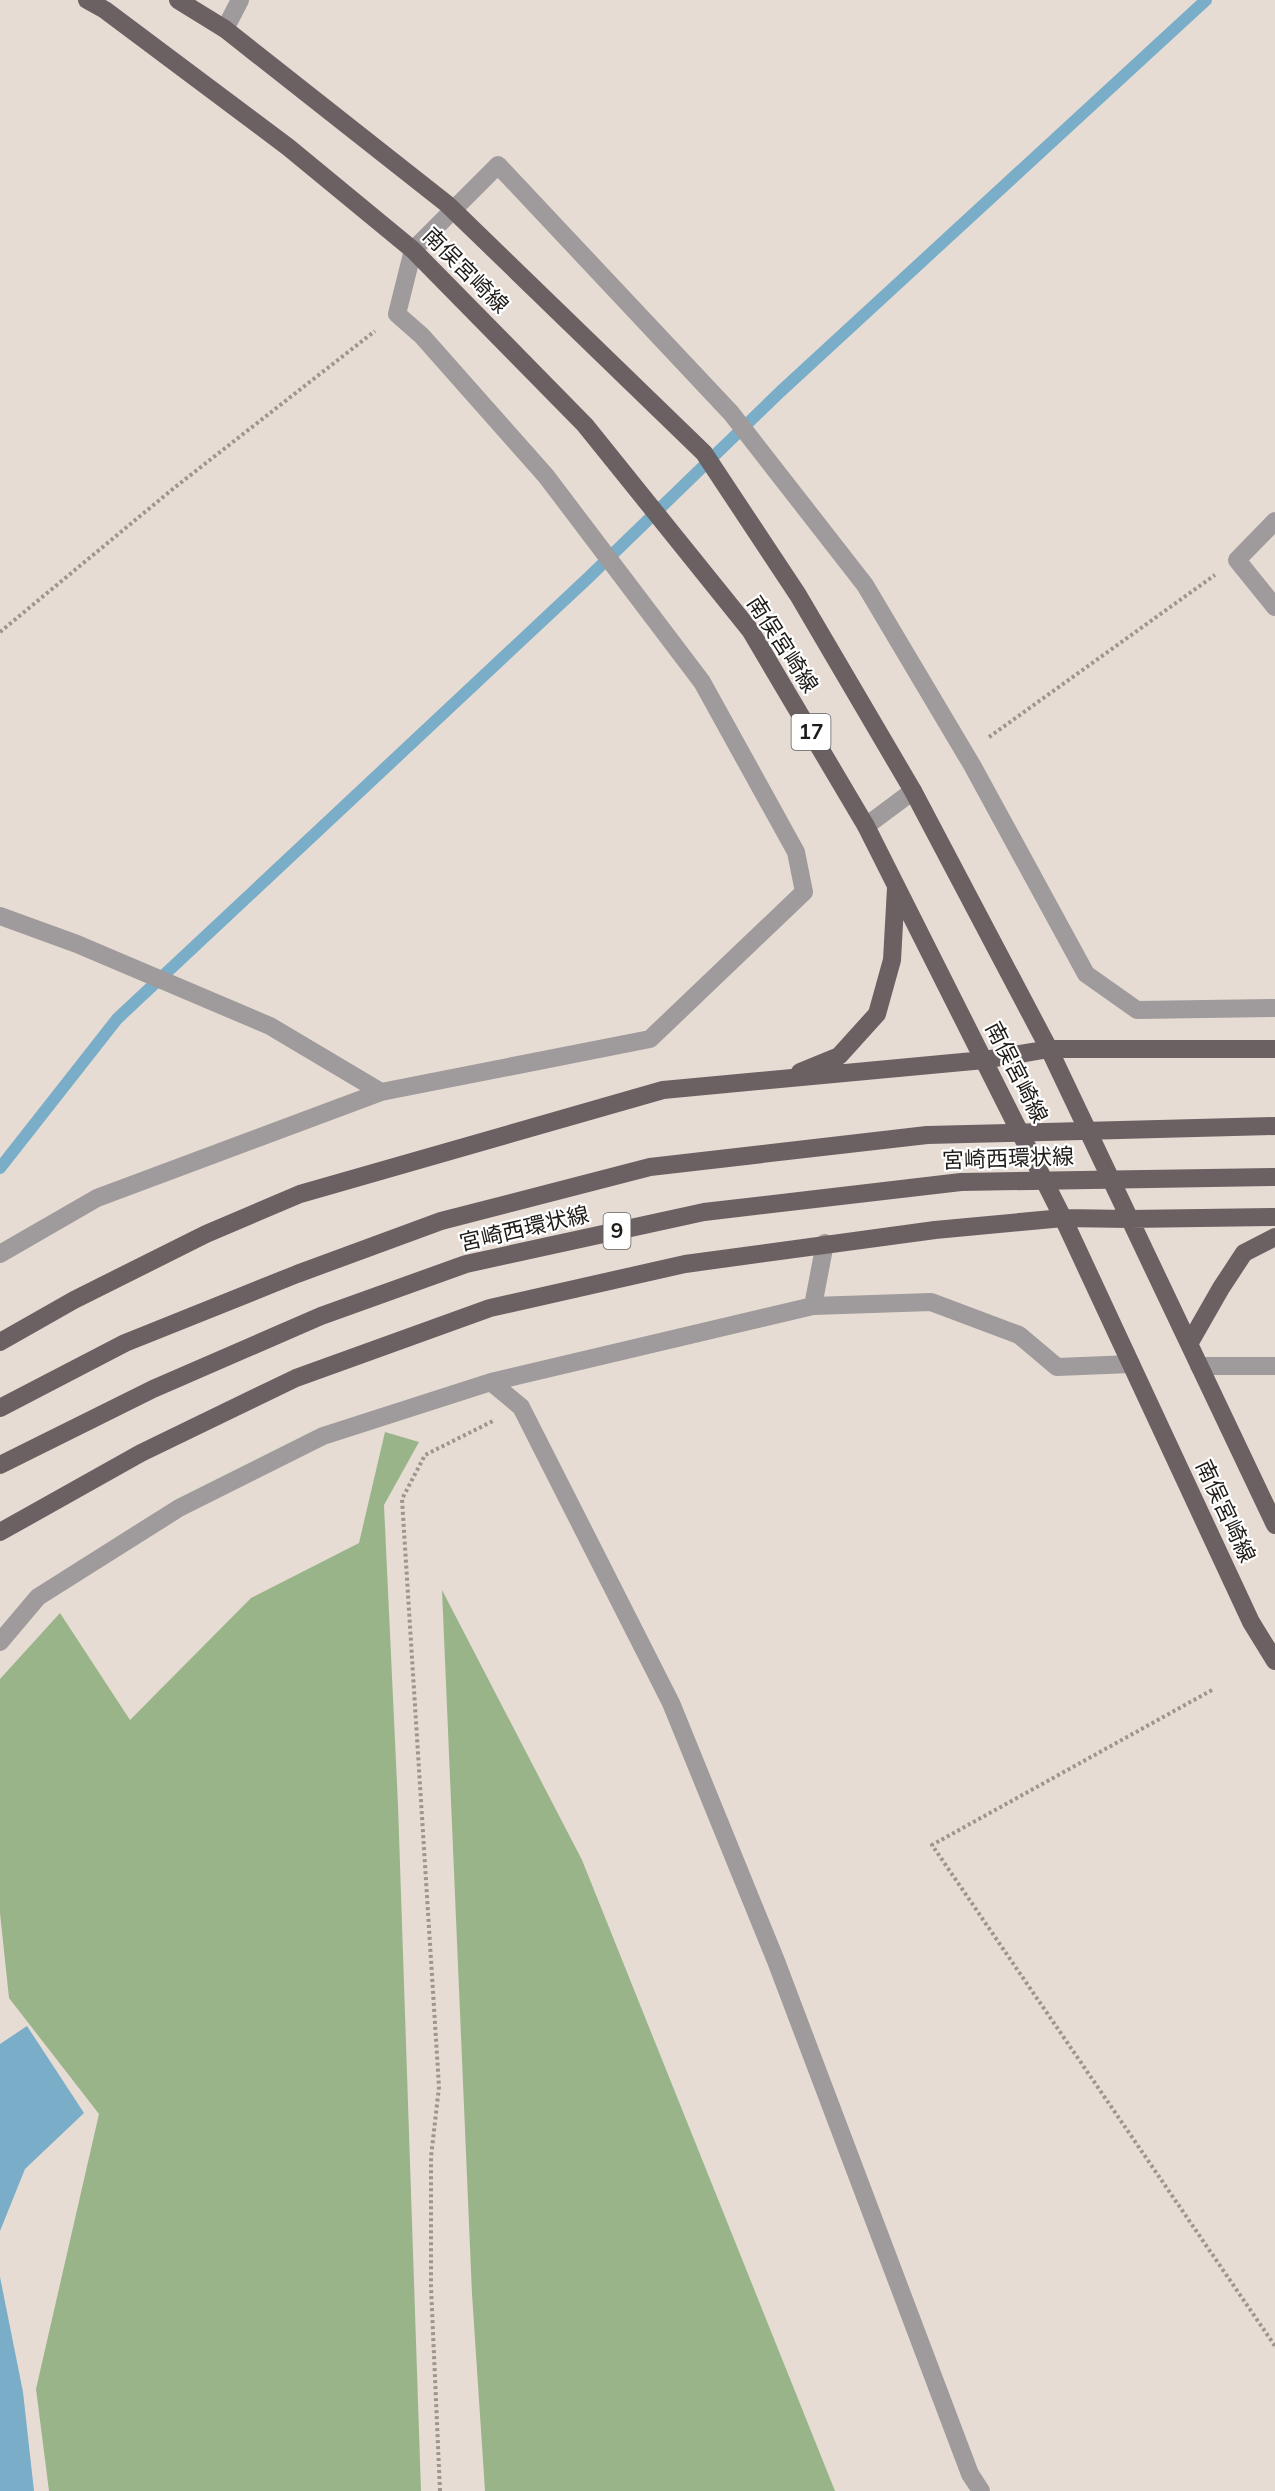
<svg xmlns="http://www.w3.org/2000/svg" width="1275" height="2491" font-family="Mulish,'Noto Sans JP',sans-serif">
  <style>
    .forest { fill: #99b489 }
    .water { fill: #79adc8 }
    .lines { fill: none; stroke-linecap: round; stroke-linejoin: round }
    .stream { stroke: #79adc8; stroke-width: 12 }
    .path { stroke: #9d958f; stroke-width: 4; stroke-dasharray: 3 3; stroke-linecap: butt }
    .street { stroke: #9f9a9b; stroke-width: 18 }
    .primary { stroke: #6b6163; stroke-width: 18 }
    .primary-bridge { stroke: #6b6163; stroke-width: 18 }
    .labels { text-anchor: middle; stroke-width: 4.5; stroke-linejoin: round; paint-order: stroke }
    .shield { fill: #fff; stroke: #625f5d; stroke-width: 1.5 }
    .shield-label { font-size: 21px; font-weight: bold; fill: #1f1b18 }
    .street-label { font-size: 22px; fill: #1f1b18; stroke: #fff }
  </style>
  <rect width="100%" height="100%" fill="#e6dcd4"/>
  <!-- forest -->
  <path class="forest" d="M385,1432l34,10 -35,63 14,300 23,686h-372l-13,-102 63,-275 -90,-116 -9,-85v-234l60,-66 70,107 121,-122 108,-55z
    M442,1590l140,270 253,631h-350l-13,-197z"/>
  <!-- water -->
  <path class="water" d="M27,2026l57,87 -59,56 -25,62v-187z
    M0,2277l23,115 11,99h-34z"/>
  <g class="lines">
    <!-- stream -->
    <path class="stream" d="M0,1168l117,-149 471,-441 192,-186 426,-392"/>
    <!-- path -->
    <path class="path" d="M0,632l174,-144 201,-157
      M989,737l226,-162
      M1212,1690l-280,155 343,501
      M440,2491l-9,-204v-130l8,-70 -37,-588 23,-44 68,-34"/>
    <!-- street -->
    <path class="street" d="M225,29l15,-29
      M1275,521l-38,39 38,47
      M866,826l47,-35
      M0,916l77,28 193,82 111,66
      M0,1254l97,-56 284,-106 269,-53 154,-147 -8,-40 -94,-170 -156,-206 -124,-140 -25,-22 16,-64 85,-85 233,248 134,172 107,180 114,209 51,36 138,-2
      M813,1306l118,-4 88,33 38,32 74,-3
      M1199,1366h76
      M491,1382l30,25 150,296 105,258 194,513 11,17
      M0,1642l38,-45 141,-89 144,-72 168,-54 322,-76 12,-63"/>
    <!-- primary -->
    <path class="primary" d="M87,0l18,10 183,137 125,103 172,175 165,205 116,196 197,392 188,404 24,39
      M178,0l47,29 222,175 257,249 94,142 115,196 136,258 226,476
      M800,1072l39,-16 38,-42 15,-54 4,-72
      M0,1342l74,-42 132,-66 94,-40 363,-104 321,-30 65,-11h226
      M1189,1344l32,-56 23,-35 31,-16
      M0,1532l141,-79 155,-75 194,-70 195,-44 250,-34 128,-12 66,1 146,-2"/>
    <!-- primary-bridge -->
    <path class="primary-bridge" d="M0,1408l125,-65 172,-69 144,-53 209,-54 277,-32 348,-9
      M0,1465l153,-76 168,-73 145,-52 238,-52 257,-30 314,-5"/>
  </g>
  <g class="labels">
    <!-- shield labels -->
    <g class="shield">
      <rect x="791.5" y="714" width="39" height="36" rx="4.5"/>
      <rect x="603.5" y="1213" width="27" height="36" rx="4.5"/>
    </g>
    <g class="shield-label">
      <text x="811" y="739">17</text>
      <text x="617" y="1238">9</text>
    </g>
    <!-- street labels -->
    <g class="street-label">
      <text transform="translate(466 270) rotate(45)" y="8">南俣宮崎線</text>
      <text transform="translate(783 644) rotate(57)" y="8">南俣宮崎線</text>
      <text transform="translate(1017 1072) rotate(63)" y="8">南俣宮崎線</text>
      <text transform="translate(1008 1158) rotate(-2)" y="8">宮崎西環状線</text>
      <text transform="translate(524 1228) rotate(-13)" y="8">宮崎西環状線</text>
      <text transform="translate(1226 1511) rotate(65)" y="8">南俣宮崎線</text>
    </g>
  </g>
</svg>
